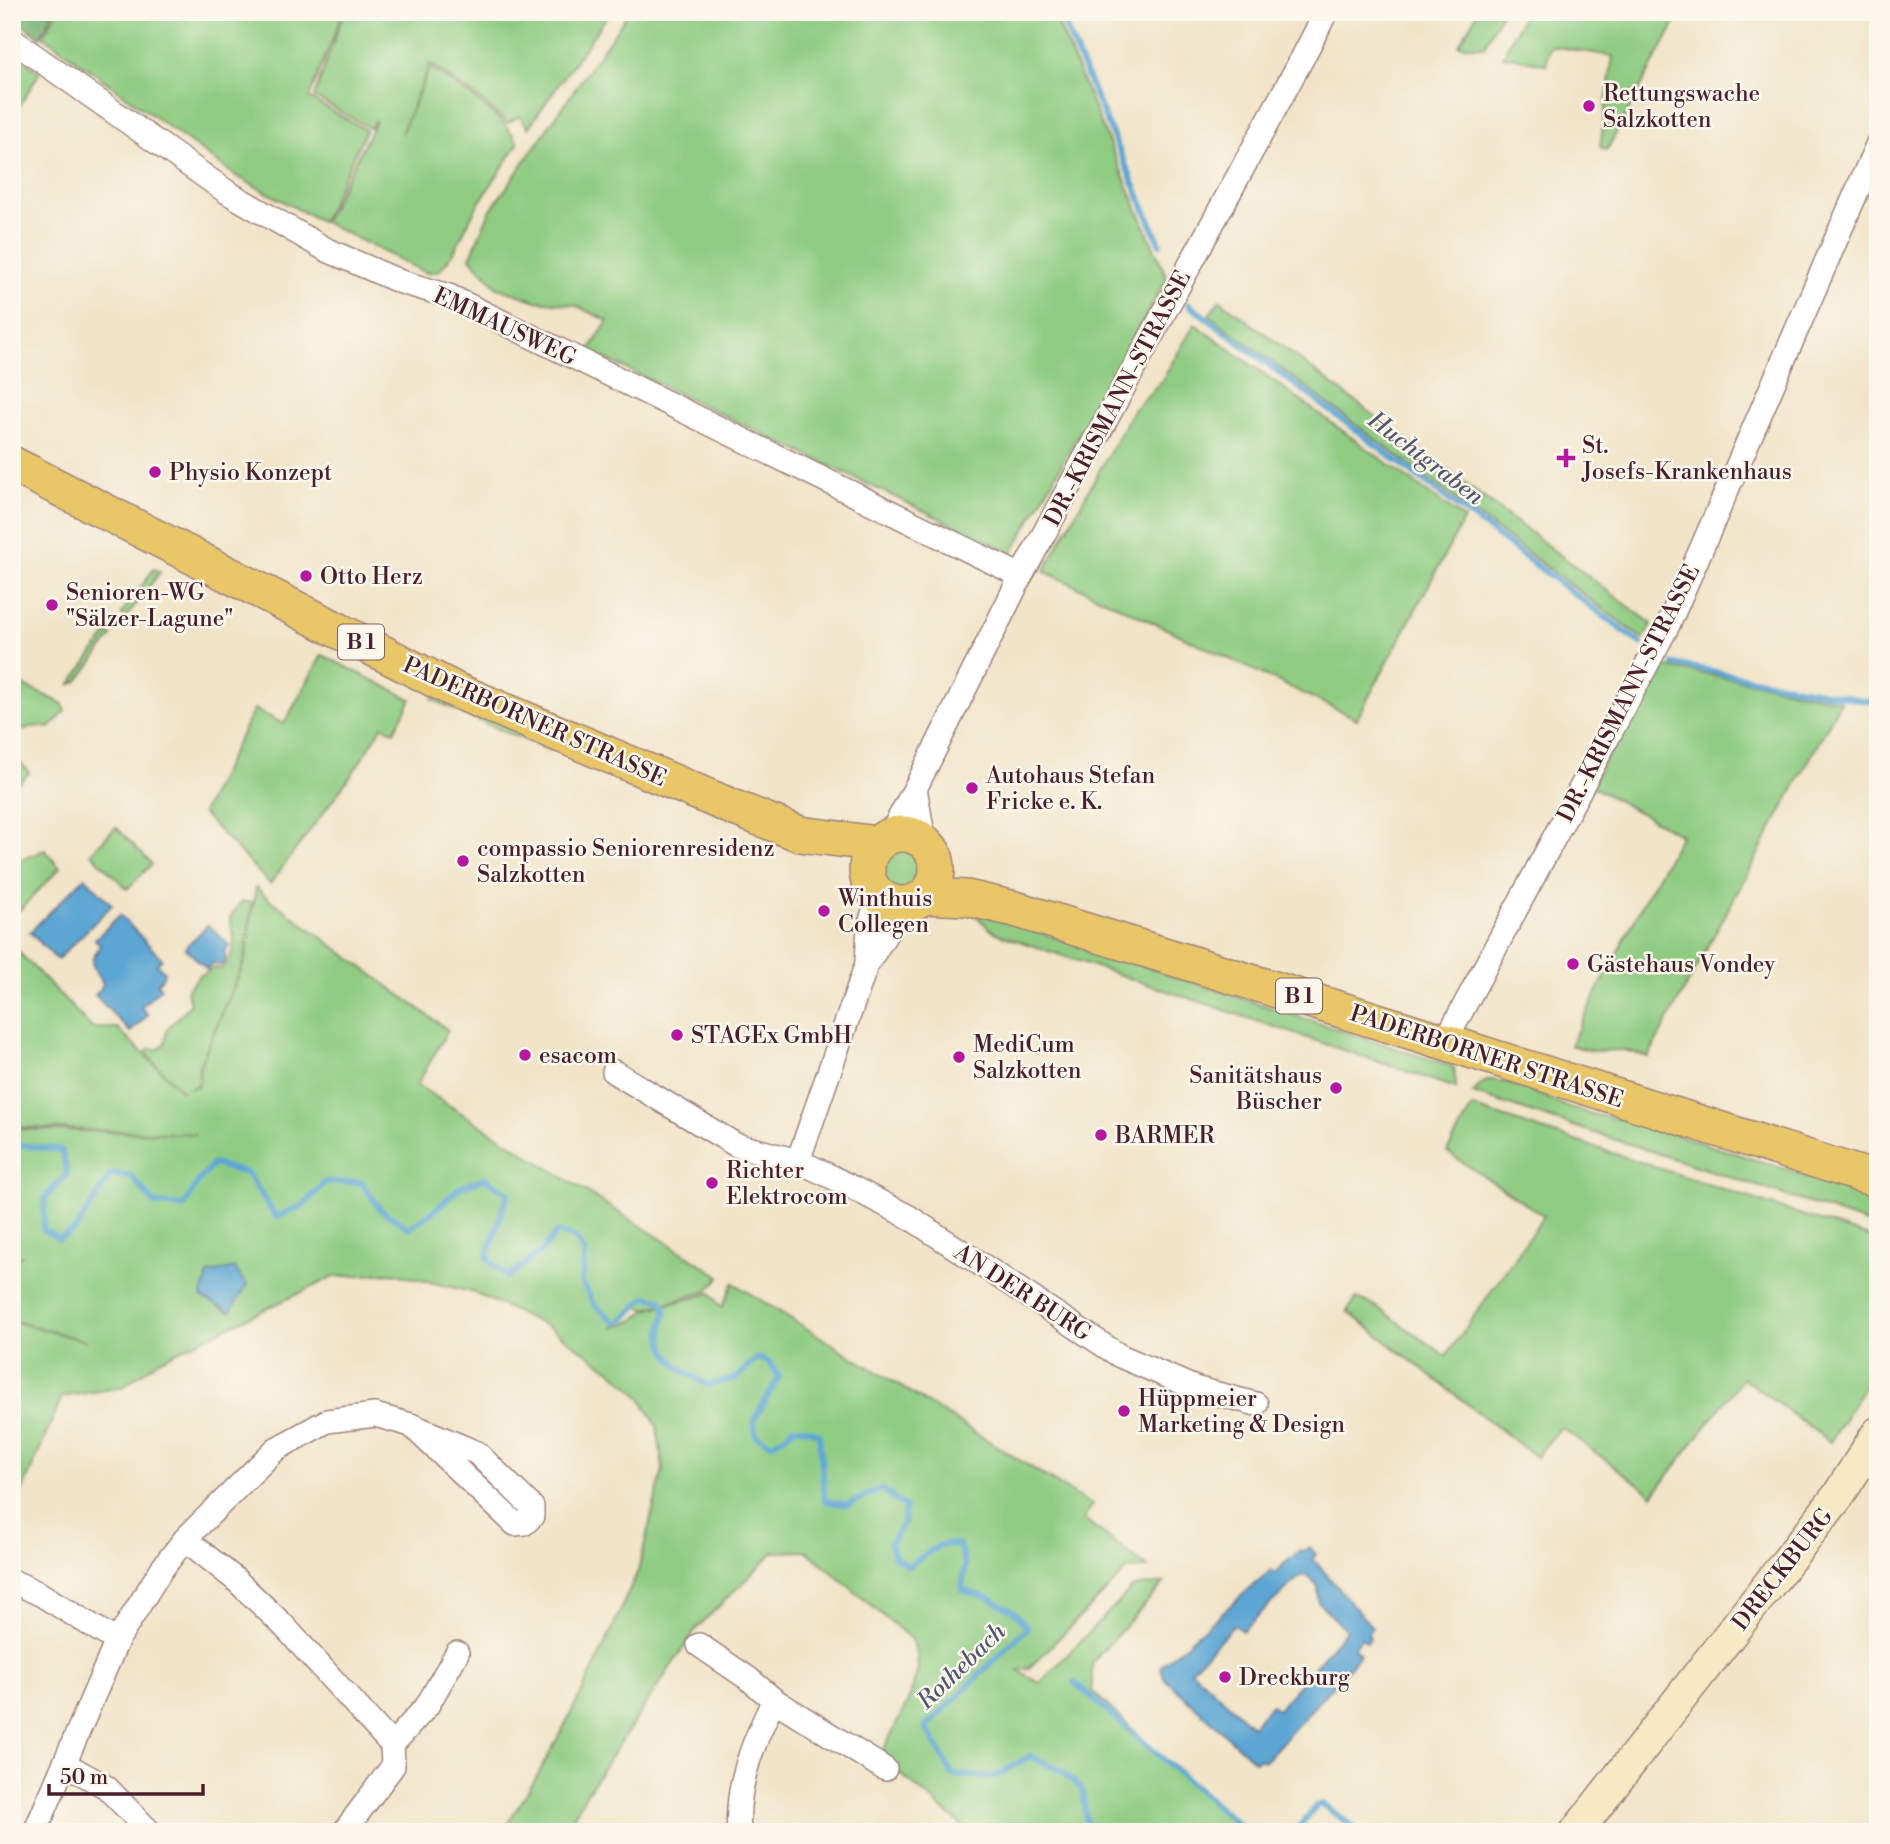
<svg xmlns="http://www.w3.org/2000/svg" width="1890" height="1844" font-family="'Libre Bodoni',serif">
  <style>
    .green { fill: #8fcc82; stroke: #6c7656; stroke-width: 2 }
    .forest { fill: #73b070; stroke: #5e684e; stroke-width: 2 }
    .water { fill: #5ca6d3; stroke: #53627f; stroke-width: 2; fill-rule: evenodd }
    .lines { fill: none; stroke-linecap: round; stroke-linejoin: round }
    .stream { stroke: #5ca6d3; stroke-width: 6 }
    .street-casing { stroke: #9e827a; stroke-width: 26 }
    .secondary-casing { stroke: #9e827a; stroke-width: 35 }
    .primary-casing { stroke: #9e827a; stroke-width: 38 }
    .street { stroke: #fff; stroke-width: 23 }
    .secondary { stroke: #f6e9c3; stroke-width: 32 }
    .primary { stroke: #e9c769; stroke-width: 35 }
    .poi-dot { fill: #b5179e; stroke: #fbf7ec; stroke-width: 2.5 }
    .labels { text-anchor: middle; stroke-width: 5; stroke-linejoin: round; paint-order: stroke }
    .shield { fill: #fbf7ec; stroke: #7f6065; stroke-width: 2 }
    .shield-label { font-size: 21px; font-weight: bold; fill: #4a1f2b }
    .poi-label { font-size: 23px; fill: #4a1f2b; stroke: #fbf7ec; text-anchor: start }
    .street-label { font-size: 23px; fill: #4a1f2b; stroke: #fbf7ec }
    .water-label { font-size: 24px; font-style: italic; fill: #51556e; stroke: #fbf7ec }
  </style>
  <rect width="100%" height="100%" fill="#fbf7ec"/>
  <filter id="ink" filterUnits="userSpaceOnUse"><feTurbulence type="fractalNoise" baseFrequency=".0143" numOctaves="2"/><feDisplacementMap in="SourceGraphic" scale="14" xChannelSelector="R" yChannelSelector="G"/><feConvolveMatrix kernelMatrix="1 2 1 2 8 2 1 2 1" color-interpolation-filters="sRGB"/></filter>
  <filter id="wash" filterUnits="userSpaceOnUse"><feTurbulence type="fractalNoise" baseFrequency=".00686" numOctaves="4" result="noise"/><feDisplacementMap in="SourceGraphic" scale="28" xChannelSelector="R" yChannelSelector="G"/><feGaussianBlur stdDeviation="1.57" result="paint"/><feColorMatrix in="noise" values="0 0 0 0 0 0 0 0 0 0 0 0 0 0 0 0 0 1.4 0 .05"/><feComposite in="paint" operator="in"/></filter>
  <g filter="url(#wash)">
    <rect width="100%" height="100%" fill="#f1e4c8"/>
    <!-- green -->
    <path class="green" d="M57,12h286l-34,86 57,32 -44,92 -86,-46 -193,-140z
      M344,12h266l-82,116 -8,-12 -13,7 -24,-21 -53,-38 -29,70 29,-67c23,17 78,51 88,77l-43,65 -22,45 -14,17 -13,2 -102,-51 52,-101 -1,-1 -5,8 -56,-31z
      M629,12h424l114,266 -155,275 -423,-202 19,-30 -33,-16 -38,-4 -39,-13 -28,-30 20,-47z
      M1478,12h24l-18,35 -25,-2z
      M1525,12h156l-74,138 -7,-3 13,-91 -63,-10 -4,18 -43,-8z
      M12,53l28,19 -28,46z
      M1220,300l432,324 -9,15 -434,-324z
      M1195,324l269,195 -107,200 -313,-148 89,-161 28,-28z
      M154,569l6,3 -34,45 -5,-3z
      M108,633l4,3 -34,45 -8,4z
      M322,655l89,44 -17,33 -11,-6 -31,48 -82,110 -68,-71 52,-104 30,15z
      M1656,665l106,19 79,17 -193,356 -23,-7 -33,1 -22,-6 76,-148 35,-62 -90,-49z
      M12,680l51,24 2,7 -15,17c-15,-3 -33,-3 -36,16 0,3 0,8 1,11 3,6 10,12 14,18l-17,16z
      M434,694l118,53 -2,4 -80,-34 -38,-18z
      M116,827l36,37 -25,25 -36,-36z
      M880 869a22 22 0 1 1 44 0a22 22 0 1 1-44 0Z
      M45,850l15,18 -48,50v-56l2,1z
      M256,887l8,8 184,135 -31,55 303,191 -12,15 -62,18 -7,-2 -27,21 22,-8 13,-10 64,-17 11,15 11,-25 359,222 -8,14 64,49 -20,1 -99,99 -11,2 22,13 93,-96 31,-4 -72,80v28l132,124 19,17h-273l-90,-75 29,-58 9,-30 -1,-14 -5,-15 -105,-89 -33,1 -78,77 -110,165 -21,38h-63l33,-52 32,-59 30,-59 41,-91 25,-102 -6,-43 -17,-29 -27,-25 -64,-45 -77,-35 -80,-19 -59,4 -172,82 -38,28 -61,10 -50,118v-194l74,20 -74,-21v-61l11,-3 -11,2v-129l184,5 -184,-7v-182l80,83h25l66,64 -38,-39 4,-4h10l6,-6 2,-14 23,-24 -3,-16 13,-14 9,-4 3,-3 9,1c18,-20 13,-26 9,-51l11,-16h11l-8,59 -45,105v18l-11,5 11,-4 1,-19 45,-105z
      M970,910l484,157 2,21 -455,-153 -10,-5z
      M1489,1080c27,1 50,16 74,25 21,8 44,13 66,15l249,78v29c-134,-47 -270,-89 -405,-134l8,-9z
      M1472,1107l406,133v125l-48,77 -87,-64 -90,117 -92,-68 -25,30 -189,-146 10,-13 15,6 74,52 98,-140 -97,-64z"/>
    <!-- forest -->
    <path class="forest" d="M12,12h42l-14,25 -28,-19z"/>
    <!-- water -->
    <path class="water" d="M85,877l27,28 -55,55 -27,-28z
      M120,915l42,44 -5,5 7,7 -1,6 -6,6 4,5 -20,19 7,8 -18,17 -35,-37 5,-5 3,-6c-3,-10 -15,-17 -9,-28 2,-4 5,-7 6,-11l-5,-6z
      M208,925l22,21 -6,6 2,4 -2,7 -4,2 -7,-2 -6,6 -22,-21z
      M234,1268l13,17 -17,27 -29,-15 7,-23z
      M1309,1547l7,6 -3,6 59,68 -4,6 2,5 -3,4 -6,-4 -7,10 6,6 -13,16 -82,91 -6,-2 -5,2 -90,-83 -3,-12 110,-96 3,3 26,-23 4,1zM1305,1575l4,2 9,9v16l28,28 -68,80 -7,-5 -19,21 -61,-56 43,-45 8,6 57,-54z"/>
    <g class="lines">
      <!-- stream -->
      <path class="stream" d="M1059,12l101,232
        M1188,304l453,340
        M1674,664l204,39
        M12,1144l50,6 5,24 -22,24 -2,31 16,10 17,-10 35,-55 20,2 24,28 29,2 14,-24 15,-18 34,9 29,44 29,-13 20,-22h36l20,28 28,18 22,-15 30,-26 24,-9 23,15 -21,65 21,19 33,-25 16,-20 18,6 10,14 -3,30 12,22 22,19 9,-5 21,-21 15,3c9,12 1,19 1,32 -1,28 25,42 46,53l28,-7 21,-20 12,4 10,15 -25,43 2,16 16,8 15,-9 7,-8 12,2 13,5 6,67 22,4 34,-16 24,18 -1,14 -14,23 4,12 14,10 32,-21 19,-1 6,22 -3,24 27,8 27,15 11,15 -101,99 27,48 42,2 35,-21 31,15 21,18 5,39 -2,4
        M1074,1682l173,150
        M1295,1832l21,-26 6,-2 38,28"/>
    </g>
  </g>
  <g filter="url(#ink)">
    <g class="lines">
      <defs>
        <path id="street" d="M12,40l215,152 100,58 74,32 48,14 572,280
          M915,788l9,53
          M889,837l28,-52 104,-209 283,-521 22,-43
          M867,962l2,-35 10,-32
          M1445,1042l224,-419 209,-480
          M614,1072l122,73 62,16 34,16 77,40 211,139 75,32 61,16
          M798,1161l68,-195 39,-63
          M185,1539l51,41 48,46 108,119
          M12,1581l28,13 77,47
          M699,1645l50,34 25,21 111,69
          M65,1764l41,23 44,45
          M35,1832l82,-191 44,-71 24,-31 91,-90 51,-28 48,-6 36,10 66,28 55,54v9l-7,7 -10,1 -104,-99
          M344,1832l49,-66 -1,-21 35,-39 30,-53
          M739,1832c-4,-46 15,-92 35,-132"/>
        <path id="secondary" d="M1576,1832l262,-336 40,-63"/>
        <path id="primary" d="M12,464l443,226 282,119 63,25 78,10
          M867 869a35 35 0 1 1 70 0a35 35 0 1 1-70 0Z
          M924,896l43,2 48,11 430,133 433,138"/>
      </defs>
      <!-- street casing -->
      <use href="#street" class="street-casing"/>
      <!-- secondary casing -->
      <use href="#secondary" class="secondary-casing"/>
      <!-- primary casing -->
      <use href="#primary" class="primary-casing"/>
      <!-- street -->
      <use href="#street" class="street"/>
      <!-- secondary -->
      <use href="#secondary" class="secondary"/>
      <!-- primary -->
      <use href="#primary" class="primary"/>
    </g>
  </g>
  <!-- markers -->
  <g class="poi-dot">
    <circle cx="1589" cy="106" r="7"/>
    <path d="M1562.5 447.5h7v7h7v7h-7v7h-7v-7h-7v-7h7z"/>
    <circle cx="155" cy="472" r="7"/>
    <circle cx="306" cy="576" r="7"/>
    <circle cx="52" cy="605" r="7"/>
    <circle cx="972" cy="788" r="7"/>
    <circle cx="463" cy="861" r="7"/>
    <circle cx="824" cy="911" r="7"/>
    <circle cx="1573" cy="964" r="7"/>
    <circle cx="677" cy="1035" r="7"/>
    <circle cx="525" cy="1055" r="7"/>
    <circle cx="959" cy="1057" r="7"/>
    <circle cx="1336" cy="1088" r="7"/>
    <circle cx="1101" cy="1135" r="7"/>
    <circle cx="712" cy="1183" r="7"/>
    <circle cx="1124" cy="1411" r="7"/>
    <circle cx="1225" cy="1677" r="7"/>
  </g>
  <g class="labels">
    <!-- shield labels -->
    <g class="shield">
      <rect x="338" y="624.5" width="46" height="35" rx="5"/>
      <rect x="1276" y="978.5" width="46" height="35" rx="5"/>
    </g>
    <g class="shield-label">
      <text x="361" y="649">B 1</text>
      <text x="1299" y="1003">B 1</text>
    </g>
    <!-- poi labels -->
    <g class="poi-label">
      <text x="1603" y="101">Rettungswache<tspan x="1603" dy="26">Salzkotten</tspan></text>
      <text x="1582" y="453">St.<tspan x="1582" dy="26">Josefs-Krankenhaus</tspan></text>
      <text x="169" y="480">Physio Konzept</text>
      <text x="320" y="584">Otto Herz</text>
      <text x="66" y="600">Senioren-WG<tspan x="66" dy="26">"Sälzer-Lagune"</tspan></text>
      <text x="986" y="783">Autohaus Stefan<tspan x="986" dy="26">Fricke e. K.</tspan></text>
      <text x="477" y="856">compassio Seniorenresidenz<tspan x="477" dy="26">Salzkotten</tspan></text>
      <text x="838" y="906">Winthuis<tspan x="838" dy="26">Collegen</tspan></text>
      <text x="1587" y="972">Gästehaus Vondey</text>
      <text x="691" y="1043">STAGEx GmbH</text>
      <text x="973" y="1052">MediCum<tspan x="973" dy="26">Salzkotten</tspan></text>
      <text x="539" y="1063">esacom</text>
      <text x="1322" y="1083" text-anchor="end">Sanitätshaus<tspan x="1322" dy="26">Büscher</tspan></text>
      <text x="1115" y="1143">BARMER</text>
      <text x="726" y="1178">Richter<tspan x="726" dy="26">Elektrocom</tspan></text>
      <text x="1138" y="1406">Hüppmeier<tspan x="1138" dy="26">Marketing &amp; Design</tspan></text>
      <text x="1239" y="1685">Dreckburg</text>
    </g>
    <!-- street labels -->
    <g class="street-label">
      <text transform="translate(505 326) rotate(25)" y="8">EMMAUSWEG</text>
      <text transform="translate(1117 398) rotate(-62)" y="8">DR.-KRISMANN-STRASSE</text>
      <text transform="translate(1628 693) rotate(-63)" y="8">DR.-KRISMANN-STRASSE</text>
      <text transform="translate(535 721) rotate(24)" y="8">PADERBORNER STRASSE</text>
      <text transform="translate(1487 1056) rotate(18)" y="8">PADERBORNER STRASSE</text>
      <text transform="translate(1023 1292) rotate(33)" y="8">AN DER BURG</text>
      <text transform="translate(1782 1569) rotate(-52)" y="8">DRECKBURG</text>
    </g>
    <!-- water labels -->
    <g class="water-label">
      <text transform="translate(1426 458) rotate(37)" y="8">Huchtgraben</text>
      <text transform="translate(961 1666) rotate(-44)" y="8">Rothebach</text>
    </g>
  </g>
  <!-- margin -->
  <rect width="1890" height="1844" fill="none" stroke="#fbf7ec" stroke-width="42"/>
  <!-- scale -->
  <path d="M49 1784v10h154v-10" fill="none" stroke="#4a1f2b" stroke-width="3.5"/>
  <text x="60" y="1784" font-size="21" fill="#4a1f2b" stroke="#fbf7ec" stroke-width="5" paint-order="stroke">50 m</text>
</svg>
